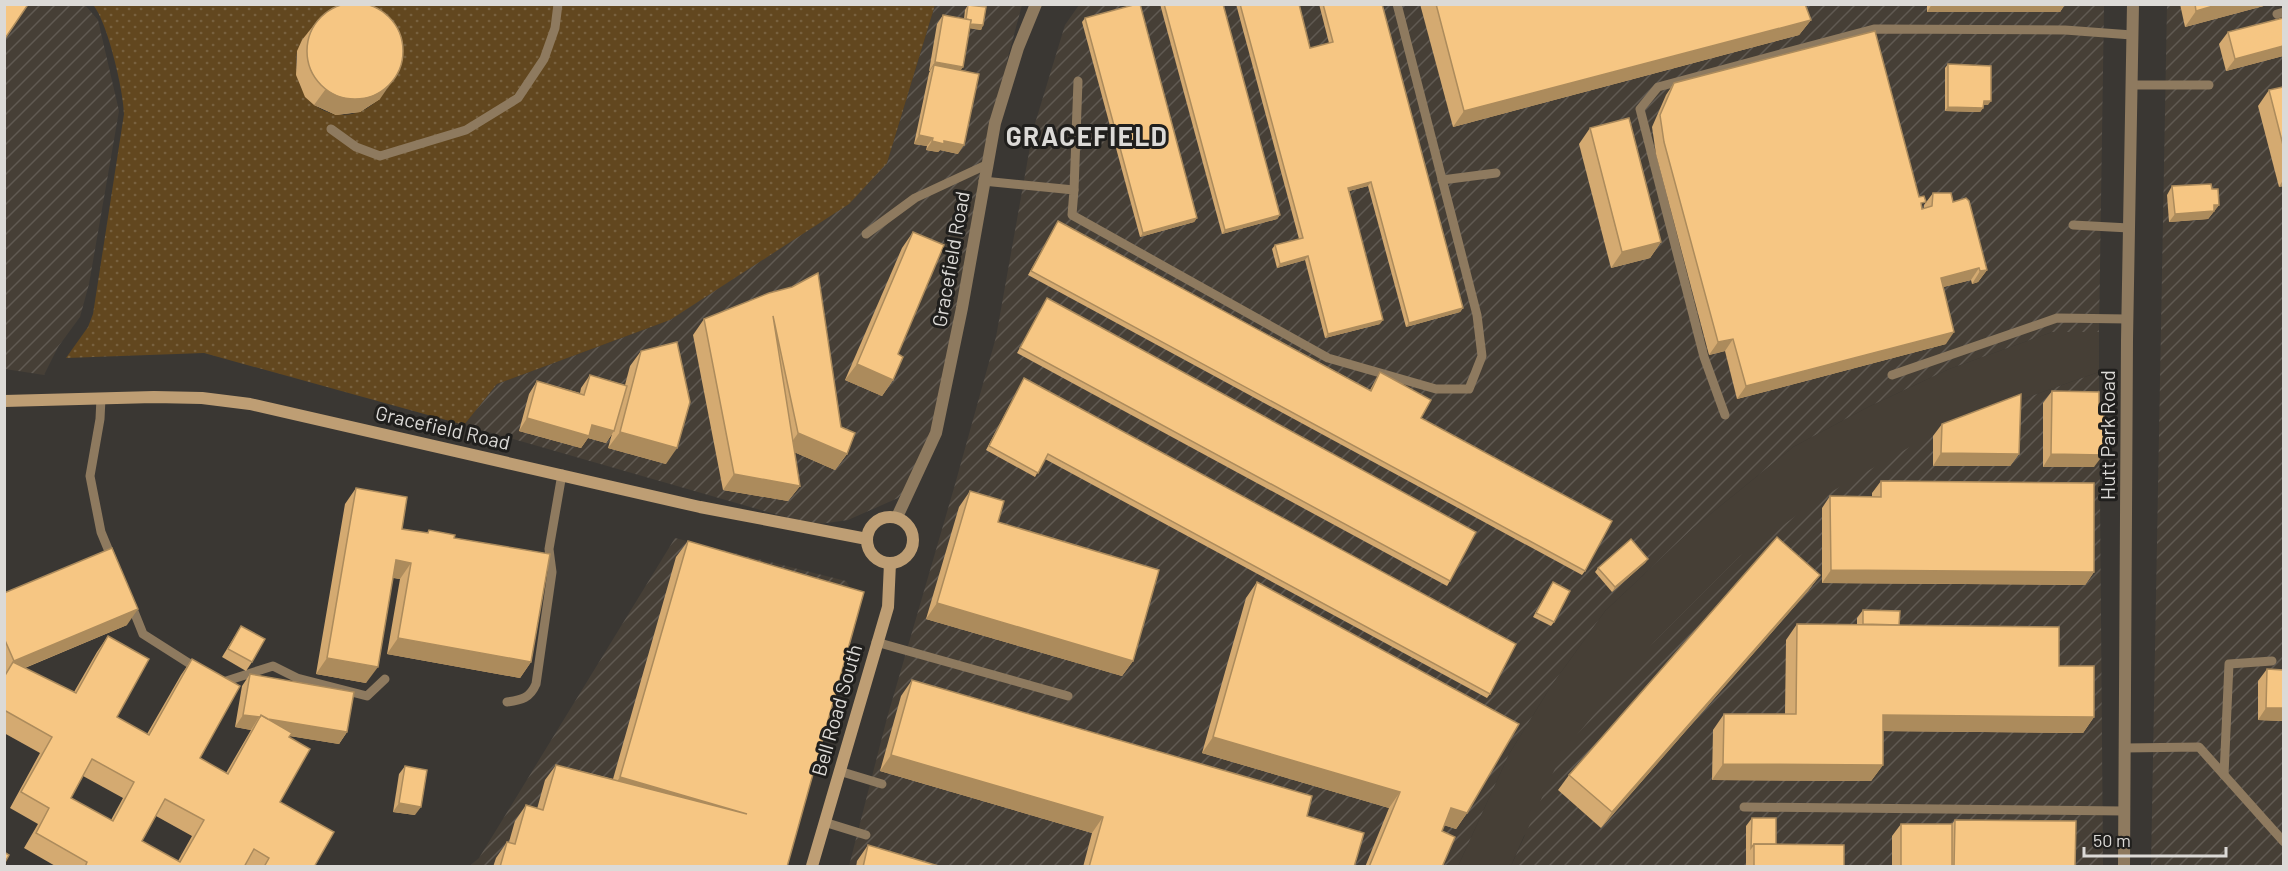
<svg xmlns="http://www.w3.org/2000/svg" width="2288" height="871" font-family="Barlow,sans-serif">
  <defs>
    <pattern id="industrial-furrows" width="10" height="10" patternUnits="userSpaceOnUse" patternTransform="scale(1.5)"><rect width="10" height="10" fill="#463f36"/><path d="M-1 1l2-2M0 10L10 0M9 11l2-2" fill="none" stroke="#605a52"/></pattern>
    <pattern id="grass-dots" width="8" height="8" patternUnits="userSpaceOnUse" patternTransform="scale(1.5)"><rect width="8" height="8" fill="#62471f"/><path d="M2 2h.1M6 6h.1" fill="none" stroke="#78613f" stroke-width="1.8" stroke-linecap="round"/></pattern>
  </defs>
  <rect width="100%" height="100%" fill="#3a3733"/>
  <polygon fill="#463f36" points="2052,332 2099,332 2099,372 2020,400 1524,836 1511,866 1458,866 1509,754 1551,686 1605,611 1693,528 1793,447 1868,407 1949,369"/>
  <g fill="url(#industrial-furrows)">
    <polygon points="4,5 85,5 98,20 119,111 89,284 80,317 58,347 44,375 5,369"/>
    <polygon points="935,5 1022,5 1008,57 935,417 917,476 898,498 848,520 813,525 464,425 497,384 670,320 887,163"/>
    <polygon points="1079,5 2104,5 2099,332 2052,332 1949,369 1868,407 1793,447 1693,528 1605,611 1551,686 1509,754 1458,866 849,866 887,718 954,488 996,337 1033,130 1065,25"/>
    <polygon points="2167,5 2283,5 2283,866 2151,866"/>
    <polygon points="2099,372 2103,866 1511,866 1562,753 1654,642 1740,556 1822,497 1929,436 2020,400"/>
    <polygon points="675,538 846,581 857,600 783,866 470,866 479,858"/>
  </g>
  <path fill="url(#grass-dots)" fill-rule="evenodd" d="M93,5H935L887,163L849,204L670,320L497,384L464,425L204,353L66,358L88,327L93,314L124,114C124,92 107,20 93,5ZM297,51L387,89C353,139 287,111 297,51Z"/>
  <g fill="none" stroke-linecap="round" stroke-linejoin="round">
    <g stroke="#8e7a5f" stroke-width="9">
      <polyline points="2277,14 2284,12"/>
      <polyline points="2131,85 2209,85"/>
      <polyline points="331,129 356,147 380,156 466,130 518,98 544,59 555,28 558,4"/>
      <polyline points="1442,180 1496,173"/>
      <polyline points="983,181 1074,190 1072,215 1328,358 1436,389 1469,389 1482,356 1477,315 1397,4"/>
      <polyline points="1074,190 1078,81"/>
      <polyline points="2073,225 2129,228"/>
      <polyline points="866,234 915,198 986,165"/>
      <polyline points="1892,375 2057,318 2128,319"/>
      <polyline points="101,398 100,419 90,476 101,532 113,561"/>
      <polyline points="1725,415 1704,357 1640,109 1658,87 1874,29 2065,30 2132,35"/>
      <polyline points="131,604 143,634 198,669"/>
      <polyline points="876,642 1068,696"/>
      <polyline points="220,683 273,666 297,678 367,696 385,679"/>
      <path d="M507,702C522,700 530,698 536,684L552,572L549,549L562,474"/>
      <polyline points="2125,748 2199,747 2284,842"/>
      <polyline points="839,771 882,784"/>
      <polyline points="2224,775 2229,664 2272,661"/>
      <polyline points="1744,807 2124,811"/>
      <polyline points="824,822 866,835"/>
    </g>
    <g stroke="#8e7a5f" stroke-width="12">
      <polyline points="897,517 936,433 962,308 995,123 1018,48 1036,4"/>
      <polyline points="2124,866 2127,340 2133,4"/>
    </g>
    <g stroke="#be9e74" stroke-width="12">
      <polyline points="4,401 154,397 202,398 250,404 700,507 867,539"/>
      <circle cx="890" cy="540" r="23"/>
      <polyline points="812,866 888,607 890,563"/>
    </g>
  </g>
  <g fill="#d4aa71" fill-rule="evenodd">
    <polygon points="1160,4 1223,4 1280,215 1277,219 1222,234"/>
    <polygon points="1236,4 1299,4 1310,48 1329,43 1319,4 1382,4 1463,308 1460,312 1406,327 1368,186 1349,191 1380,324 1325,338 1305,260 1277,268 1272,249 1275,245 1299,239"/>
    <polygon points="1420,4 1805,4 1811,20 1799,35 1453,127"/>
    <polygon points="1927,4 2065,4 2060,12 1927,12"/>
    <polygon points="2180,4 2271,4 2185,27"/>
    <polygon points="968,5 983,25 981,30 969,28 963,67 960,70 958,154 940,150 938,152 926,150 927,146 914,144 929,73 930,71 929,71 937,24 943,15 964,19 965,10"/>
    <polygon points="1085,18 1197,218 1194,222 1140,237 1082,22"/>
    <polygon points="2283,18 2283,56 2226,71 2219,44 2228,32"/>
    <polygon points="314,25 380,99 360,112 336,115 314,105 305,97 296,75 297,51 302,40"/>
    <polygon points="1948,64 1988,105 1983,105 1983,108 1980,112 1945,111 1945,68"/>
    <polygon points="1674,83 1922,207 1922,209 1924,209 1924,205 1933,193 1953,202 1987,270 1978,282 1972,284 1971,280 1943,287 1946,344 1737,399 1725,351 1709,355 1656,154 1652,127 1666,95"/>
    <polygon points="2283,87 2283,186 2279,187 2258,106 2269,90"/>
    <polygon points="1590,128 1661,242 1650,258 1611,268 1579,144"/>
    <polygon points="2172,186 2212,189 2219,205 2208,219 2169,222 2167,195"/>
    <polygon points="1058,221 1370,390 1380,372 1421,418 1585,571 1582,575 1028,275"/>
    <polygon points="913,232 893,380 882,396 845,380 902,248"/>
    <polygon points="792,287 841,427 847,454 835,470 794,452 800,486 788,501 723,490 693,335 704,319"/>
    <polygon points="1047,298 1450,581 1447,586 1017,353"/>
    <polygon points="641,351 666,464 608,448 612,434 606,443 588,438 581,448 519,431 529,394 537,381 580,393 581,388 590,375 625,385 630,366"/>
    <polygon points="1024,378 1490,694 1487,698 1045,459 1035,477 986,450"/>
    <polygon points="2052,391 2099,408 2094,467 2043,467 2043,403"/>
    <polygon points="1942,424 2019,454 2010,466 1933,466 1933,436"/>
    <polygon points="1881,481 2094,572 2085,585 1822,583 1822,508 1830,496 1872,497 1872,493"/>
    <polygon points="356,488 402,529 427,533 429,530 454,538 531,662 520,678 387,654 400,579 393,578 366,683 316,674 345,504"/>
    <polygon points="970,491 998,522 1133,661 1122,676 926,619 959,507"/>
    <polygon points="688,541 787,867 493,867 496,858 507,842 509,842 515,821 526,805 537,809 545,780 556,765 613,779 676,557"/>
    <polygon points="1648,559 1645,563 1612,592 1595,572 1598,568"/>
    <polygon points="1820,575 1808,591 1601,828 1558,790 1569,775"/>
    <polygon points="1257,582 1467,813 1456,829 1444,825 1442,831 1442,867 1365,867 1389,808 1202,753 1246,598"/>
    <polygon points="1553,582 1554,622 1551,626 1533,617"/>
    <path d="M4,593L127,625L25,668L74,692L97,652L108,636L117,717L147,734L181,675L192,659L200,758L226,773L251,730L235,727L242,686L250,674L347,732L339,744L290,736L280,802L314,867H57L24,848L38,824L10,808L40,753L4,733ZM83,776L123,798L111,820L71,798ZM156,816L192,836L178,861L142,841Z"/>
    <polygon points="1863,610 1899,625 2059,666 2094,717 2083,733 1883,731 1883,765 1871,781 1712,780 1713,730 1724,714 1785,714 1786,640 1797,624 1857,625 1857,618"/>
    <polygon points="241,626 252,662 246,671 222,657"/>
    <polygon points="2267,669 2283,670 2283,721 2258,720 2258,681"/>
    <polygon points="912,680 1307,816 1354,867 1083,867 1092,833 880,771 901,696"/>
    <polygon points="405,766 415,815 393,812 399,774"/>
    <polygon points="1752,818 1776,844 1844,867 1746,867 1746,826"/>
    <polygon points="1955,820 2075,867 1892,867 1892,836 1901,824 1952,824"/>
    <polygon points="868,845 942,867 856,867 857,861"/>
  </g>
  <g fill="#ac8b5c">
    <polygon points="1932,4 2065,4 2060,12 1927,12"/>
    <polygon points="2220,4 2271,4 2185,27 2196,11"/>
    <polygon points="1811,20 1799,35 1453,127 1464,111"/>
    <polygon points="966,23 983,25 981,30 963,27"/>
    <polygon points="2283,46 2283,56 2226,71 2235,59"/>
    <polygon points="935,62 963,67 957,75 934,65 930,71 929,71"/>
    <polygon points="391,83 380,99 360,112 336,115 314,105 325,90"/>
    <polygon points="1984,101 1991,101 1988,105 1981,105"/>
    <polygon points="1948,107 1983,108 1980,112 1945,111"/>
    <polygon points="919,135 933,138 927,146 914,144"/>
    <polygon points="932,141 944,141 964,145 958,154 940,150 938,152 926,150"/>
    <polygon points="2283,180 2283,186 2279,187"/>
    <polygon points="1371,182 1368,186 1345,192 1348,188"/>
    <polygon points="2214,205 2219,205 2208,219 2169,222 2175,214"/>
    <polygon points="1280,215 1277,219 1222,234 1225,230"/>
    <polygon points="1197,218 1194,222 1140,237 1143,233"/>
    <polygon points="1661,242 1650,258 1611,268 1622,252"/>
    <polygon points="1308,256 1305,260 1277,268 1280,264"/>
    <polygon points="1979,268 1971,280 1932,290 1941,278"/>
    <polygon points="1987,270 1978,282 1972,284 1980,271"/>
    <polygon points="1463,308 1460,312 1406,327 1409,323"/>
    <polygon points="1383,320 1380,324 1325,338 1328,334"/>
    <polygon points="1954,332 1946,344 1737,399 1746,386"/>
    <polygon points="1733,339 1725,351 1709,355 1718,342"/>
    <polygon points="857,364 893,380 882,396 845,380"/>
    <polygon points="527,418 592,425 614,431 606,443 588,438 581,448 519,431"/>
    <polygon points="620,432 677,448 666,464 608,448"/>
    <polygon points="798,433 847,454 835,470 787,449"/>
    <polygon points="1941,453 2019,454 2010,466 1933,466"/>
    <polygon points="2051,454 2103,455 2094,467 2043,467"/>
    <polygon points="734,474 800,486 788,501 723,490"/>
    <polygon points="1648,559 1645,563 1612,592 1615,587"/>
    <polygon points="396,560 411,563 400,579 385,576"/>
    <polygon points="1831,570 2094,572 2085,585 1822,583"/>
    <polygon points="1820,575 1808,591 1601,828 1612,812"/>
    <polygon points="937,603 1133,661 1122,676 926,619"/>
    <polygon points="138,609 127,625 5,676 14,661"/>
    <polygon points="398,638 531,662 520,678 387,654"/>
    <polygon points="327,658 378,667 366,683 316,674"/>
    <polygon points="2266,708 2283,708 2283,721 2258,720"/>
    <polygon points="243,715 259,717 251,730 235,727"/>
    <polygon points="1883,715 2094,717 2083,733 1872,731"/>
    <polygon points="260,717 347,732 339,744 253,730"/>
    <polygon points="1213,737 1400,792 1389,808 1202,753"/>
    <polygon points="891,755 1103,817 1092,833 880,771"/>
    <polygon points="1723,764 1883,765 1871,781 1712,780"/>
    <polygon points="620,777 747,814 609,793"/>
    <polygon points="399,803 421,807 415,815 393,812"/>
    <polygon points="1451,808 1467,813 1456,829 1440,824"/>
  </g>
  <g fill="#f6c683" stroke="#ac8b5c" stroke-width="1.5" fill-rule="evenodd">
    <circle cx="355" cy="51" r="48"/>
    <polygon points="4,4 24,4 27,6 4,40"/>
    <polygon points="1137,4 1140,4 1197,218 1143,233 1085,18"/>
    <polygon points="1164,4 1223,4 1280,215 1225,230"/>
    <polygon points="1240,4 1299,4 1310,48 1333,42 1323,4 1382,4 1463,308 1409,323 1371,182 1348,188 1383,320 1328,334 1308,256 1280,264 1275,245 1303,238"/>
    <polygon points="1436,4 1805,4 1811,20 1464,111"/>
    <polygon points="2195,4 2220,4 2196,11"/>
    <polygon points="968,5 986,7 983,25 970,24 971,20 966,19"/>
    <polygon points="943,15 971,20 963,67 935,62"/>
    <polygon points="2283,18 2283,46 2235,59 2228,32"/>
    <polygon points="1875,31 1919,197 1924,196 1926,202 1921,203 1922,209 1932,206 1933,193 1951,193 1953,202 1966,198 1969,201 1987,270 1980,271 1979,268 1941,278 1954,332 1746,386 1733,339 1718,342 1664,142 1660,115 1674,83"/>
    <polygon points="1948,64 1991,66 1991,101 1984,101 1983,108 1948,107"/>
    <polygon points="934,65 979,74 964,145 944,141 944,144 932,141 933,138 919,135"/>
    <polygon points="2283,87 2283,145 2269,90"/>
    <polygon points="1629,118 1661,242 1622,252 1590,128"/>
    <polygon points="2211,184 2212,189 2218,189 2219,205 2214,205 2214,211 2175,214 2172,186"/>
    <polygon points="1058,221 1371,391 1380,372 1431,400 1421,418 1612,521 1585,571 1031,271"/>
    <polygon points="913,232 944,245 898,354 903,357 893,380 857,364"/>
    <polygon points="818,273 841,427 855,433 847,454 798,433 773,316 800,486 734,474 704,319 769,293 792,287"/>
    <polygon points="1047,298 1476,532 1450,581 1020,348"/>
    <polygon points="677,342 690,402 677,448 620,432 641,351"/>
    <polygon points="590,375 627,386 614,431 592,425 589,436 527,418 537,381 584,395"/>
    <polygon points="1024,378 1516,644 1490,694 1048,454 1038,473 989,446"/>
    <polygon points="2052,391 2099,392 2099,408 2104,408 2103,455 2051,454"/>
    <polygon points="2021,394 2019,454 1941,453 1942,424"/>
    <polygon points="1881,481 2094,483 2094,572 1831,570 1830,496 1881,497"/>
    <polygon points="356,488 407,497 402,529 428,533 429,530 455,535 454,538 550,554 531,662 398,638 411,563 396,560 378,667 327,658"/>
    <polygon points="970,491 1004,501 998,522 1159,570 1133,661 937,603"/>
    <polygon points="1777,537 1820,575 1612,812 1569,775"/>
    <polygon points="1631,539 1648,559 1615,587 1598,568"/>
    <polygon points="688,541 864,592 787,867 500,867 507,842 515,844 526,805 543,810 556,765 747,814 620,777"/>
    <polygon points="112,548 138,609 14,661 4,638 4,593"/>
    <polygon points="1257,582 1519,724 1467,813 1451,808 1442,831 1455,837 1442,867 1369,867 1400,792 1213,737"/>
    <polygon points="1553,582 1570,591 1554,622 1536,613"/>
    <polygon points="1863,610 1900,611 1899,625 1863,624"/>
    <polygon points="1797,624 2059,627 2059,666 2094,666 2094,717 1883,715 1883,765 1723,764 1724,714 1796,714"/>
    <polygon points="241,626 265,639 252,662 228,649"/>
    <path d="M108,636L149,659L117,717L149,735L192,659L240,686L200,758L228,774L261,715L292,733L289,737L310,749L280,802L334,832L314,867H264L269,858L254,849L244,867H85L87,862L36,833L49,808L21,792L52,737L4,710V677L13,662L76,693ZM92,759L134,782L113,821L71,798ZM165,799L204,820L180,862L142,841Z"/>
    <polygon points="2267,669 2283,670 2283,708 2266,708"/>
    <polygon points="250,674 354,692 347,732 268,719 261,715 260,717 243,715"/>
    <polygon points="912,680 1312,796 1307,816 1364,833 1354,867 1089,867 1103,817 891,755"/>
    <polygon points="405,766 427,770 421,807 399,803"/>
    <polygon points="1752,818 1776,818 1776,844 1754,844 1751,848"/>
    <polygon points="1955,820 2076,821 2075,867 1954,867"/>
    <rect x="1901" y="824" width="51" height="43"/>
    <polygon points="1754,844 1844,845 1844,867 1754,867"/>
    <polygon points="868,845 942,867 863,867"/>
    <polygon points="4,852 9,855 4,864"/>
  </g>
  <g text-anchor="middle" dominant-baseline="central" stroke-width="6" stroke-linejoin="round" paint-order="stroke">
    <g font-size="20" fill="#dcdad7" stroke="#201f1d">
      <text transform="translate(950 259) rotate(-80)">Gracefield Road</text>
      <text transform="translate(443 427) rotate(13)">Gracefield Road</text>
      <text transform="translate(2107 435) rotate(-90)">Hutt Park Road</text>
      <text transform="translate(836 710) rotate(-74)">Bell Road South</text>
    </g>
    <g font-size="26" font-weight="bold" letter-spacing="1.5" fill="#dcdad7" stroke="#201f1d">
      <text x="1087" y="135">GRACEFIELD</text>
    </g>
  </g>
  <rect width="2288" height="871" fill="none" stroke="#dcdad7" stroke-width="12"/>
  <path d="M2084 847v9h142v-9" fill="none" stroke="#dcdad7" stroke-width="3"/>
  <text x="2093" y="847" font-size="18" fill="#dcdad7" stroke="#201f1d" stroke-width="4.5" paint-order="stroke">50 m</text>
</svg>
